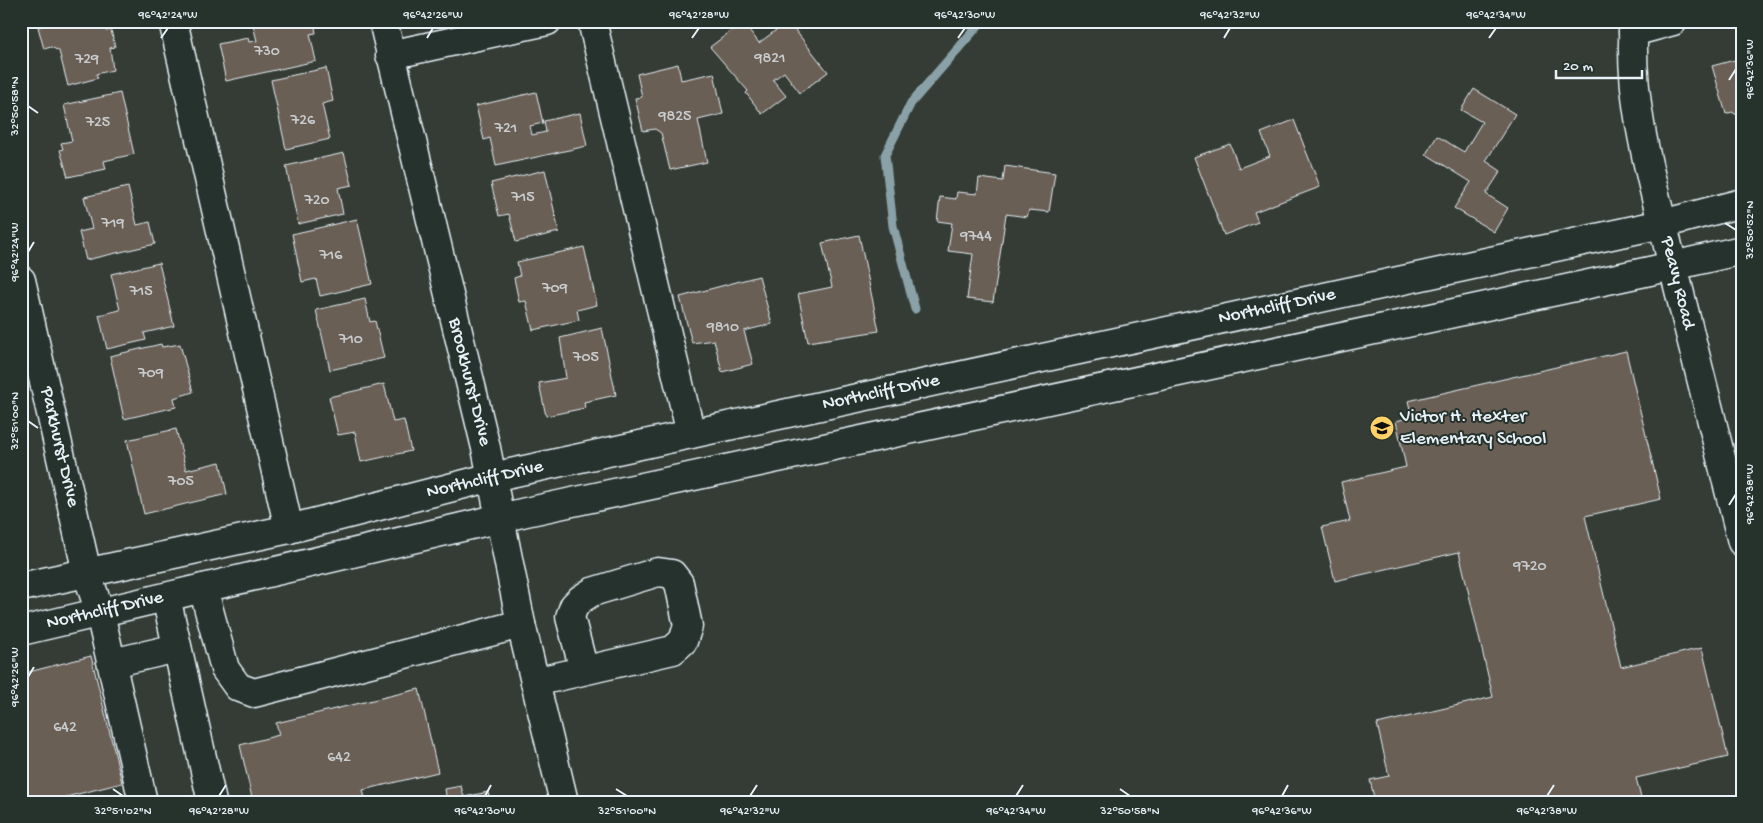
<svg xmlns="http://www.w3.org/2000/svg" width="1763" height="823" font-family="'Gochi Hand',sans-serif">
  <rect width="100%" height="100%" fill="#343c35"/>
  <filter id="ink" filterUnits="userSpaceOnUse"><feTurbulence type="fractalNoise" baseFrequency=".02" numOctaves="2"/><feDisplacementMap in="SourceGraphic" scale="10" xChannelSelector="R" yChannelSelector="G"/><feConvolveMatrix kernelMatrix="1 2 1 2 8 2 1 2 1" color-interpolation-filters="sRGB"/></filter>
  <g filter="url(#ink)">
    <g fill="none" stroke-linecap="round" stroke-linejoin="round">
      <polyline stroke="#8aa2a7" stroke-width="9" points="915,309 893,226 885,155 911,103 982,21"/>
    </g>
    <g fill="#6a5e55" stroke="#e8f1f8">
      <polygon points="61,21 103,21 106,31 111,30 115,47 110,48 113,70 96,74 98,78 68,86 59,51 51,47 44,49 38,27"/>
      <polygon points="252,21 314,21 316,33 310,34 316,61 226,81 218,44 248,38 249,42 257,41"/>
      <polygon points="788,21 828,72 800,93 784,72 773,80 786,96 762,114 746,93 748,91 710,47 743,22 759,43"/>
      <polygon points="1742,58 1742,113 1737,115 1732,112 1726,114 1712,66"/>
      <polygon points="678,64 681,80 714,73 723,114 698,120 707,162 670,170 661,133 655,129 643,131 635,98 642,97 637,74"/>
      <polygon points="326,68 333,101 322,104 330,139 286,149 271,80"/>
      <polygon points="1474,89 1515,114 1486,161 1501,171 1486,194 1508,208 1494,232 1454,208 1471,182 1426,154 1437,136 1464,152 1482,122 1461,110"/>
      <polygon points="536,92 543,123 530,126 532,135 546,132 544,121 580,113 587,146 496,166 490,138 484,140 476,106"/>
      <polygon points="120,93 134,154 104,161 106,169 68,177 60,150 63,149 61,143 72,141 64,105"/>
      <polygon points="1294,120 1320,187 1254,212 1258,222 1224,235 1194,157 1230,144 1239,168 1270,156 1261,133"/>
      <polygon points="344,153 352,185 338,188 343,214 298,224 286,166"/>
      <polygon points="1005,166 1055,173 1049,212 1029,210 1027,217 1006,214 993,302 967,299 973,254 948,251 952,223 937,221 940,197 956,199 957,192 977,194 979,178 1003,181"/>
      <polygon points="545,170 559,232 516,242 509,214 499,216 491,183"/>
      <polygon points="128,187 137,225 150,222 155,244 86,260 79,232 92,229 84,197"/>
      <polygon points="357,219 372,284 320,296 316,279 302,282 292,234"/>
      <polygon points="859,235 879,331 808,342 798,294 832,287 822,243"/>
      <polygon points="584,247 597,305 577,310 579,320 533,330 526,301 519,302 514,278 520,276 517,262"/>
      <polygon points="159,263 174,326 144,333 146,340 107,349 99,315 120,310 111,274"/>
      <polygon points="759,276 772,324 744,331 753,364 722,372 714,340 692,343 680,297"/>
      <polygon points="365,299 370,322 375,321 384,358 330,370 316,310"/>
      <polygon points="602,328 616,395 584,402 585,408 546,416 539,383 566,378 560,338"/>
      <polygon points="161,344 162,347 180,344 193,392 174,398 176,407 124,419 110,356"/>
      <polygon points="1626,351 1661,499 1585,516 1621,667 1702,648 1728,757 1636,778 1642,802 1375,802 1370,780 1389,776 1377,724 1493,697 1459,552 1335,581 1322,527 1350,521 1341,482 1406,467 1396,421 1412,417 1408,401"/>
      <polygon points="384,384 393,422 404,420 411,451 361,462 355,432 338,435 329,397"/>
      <polygon points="176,429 186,470 220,462 227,494 144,514 127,440"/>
      <polygon points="91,656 122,783 66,797 67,801 64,802 21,802 21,674"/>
      <polygon points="419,689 438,772 363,790 366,802 253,802 240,745 279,735 276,723"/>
      <polygon points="461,786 464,797 488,792 490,802 447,802 445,789"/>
    </g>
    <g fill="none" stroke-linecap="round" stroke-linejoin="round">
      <defs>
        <g id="minor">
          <polyline points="173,21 289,529"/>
          <polyline points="383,21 486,448 521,624 564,802"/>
          <polyline points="592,21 691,434"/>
          <path d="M1634,21C1627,103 1655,192 1674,270C1697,361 1719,451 1742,542"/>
          <polyline points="1633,32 1673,21"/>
          <polyline points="390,55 547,21"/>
          <polyline points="21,280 87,573 100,613 143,802"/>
          <polyline points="21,587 289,529 492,477 1662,224 1742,203"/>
          <polyline points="203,588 225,669 238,687 254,693 521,624"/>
          <polyline points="166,597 212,802"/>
          <polyline points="21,631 526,512 1673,266 1742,250"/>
          <polyline points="112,663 177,648"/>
          <polyline points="535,682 673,650 683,641 688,626 679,583 672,574 658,572 592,592 581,599 574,606 570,617 584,670"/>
        </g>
      </defs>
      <use href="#minor" stroke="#e8f1f8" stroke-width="31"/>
      <use href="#minor" stroke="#26332d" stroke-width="28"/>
    </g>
  </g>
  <path fill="none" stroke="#e8f1f8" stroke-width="2" d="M161,38L168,28M427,38L433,28M692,38L699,28M958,38L965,28M1224,38L1230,28M1489,38L1496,28M1729,80L1736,69M28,106L38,113M1725,223L1736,230M28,252L34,242M28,421L38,428M1729,505L1736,494M28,677L34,667M113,789L123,796M616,789L627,796M1120,789L1130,796M219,796L226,785M485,796L491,785M750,796L757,785M1016,796L1023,785M1282,796L1288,785M1547,796L1554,785"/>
  <defs>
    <symbol id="school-disc" viewBox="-11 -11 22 22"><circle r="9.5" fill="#ffd166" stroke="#26332d"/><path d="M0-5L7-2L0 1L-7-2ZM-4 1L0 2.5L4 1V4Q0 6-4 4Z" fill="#111"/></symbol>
  </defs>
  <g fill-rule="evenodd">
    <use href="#school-disc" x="1368" y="414" width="28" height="28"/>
  </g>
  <g text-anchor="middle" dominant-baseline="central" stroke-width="4" stroke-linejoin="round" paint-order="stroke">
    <g font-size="16" fill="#c8cccf">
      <text x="267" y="52">730</text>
      <text x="770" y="59">9821</text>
      <text x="87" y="60">729</text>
      <text x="675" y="117">9825</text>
      <text x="303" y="121">726</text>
      <text x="98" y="123">725</text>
      <text x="506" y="129">721</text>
      <text x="523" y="198">715</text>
      <text x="317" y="201">720</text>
      <text x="113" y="224">719</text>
      <text x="976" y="237">9744</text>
      <text x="331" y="256">716</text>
      <text x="555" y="289">709</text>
      <text x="141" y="292">715</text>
      <text x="723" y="328">9810</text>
      <text x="351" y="340">710</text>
      <text x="586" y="358">705</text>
      <text x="151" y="374">709</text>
      <text x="181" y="482">705</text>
      <text x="1530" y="567">9720</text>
      <text x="65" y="728">642</text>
      <text x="339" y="758">642</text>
    </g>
    <g font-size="19" fill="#e8f1f8" stroke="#26332d">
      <text transform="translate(1677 283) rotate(76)">Peavy Road</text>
      <text transform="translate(1277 307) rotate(-12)">Northcliff Drive</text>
      <text transform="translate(469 382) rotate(76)">Brookhurst Drive</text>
      <text transform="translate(881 393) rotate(-12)">Northcliff Drive</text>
      <text transform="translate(59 447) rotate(77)">Parkhurst Drive</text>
      <text transform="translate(485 480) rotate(-13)">Northcliff Drive</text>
      <text transform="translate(105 611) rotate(-13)">Northcliff Drive</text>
    </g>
    <g font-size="19" fill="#e8f1f8" stroke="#26332d" text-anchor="start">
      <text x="1400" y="417">Victor H. Hexter<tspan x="1400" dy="22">Elementary School</tspan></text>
    </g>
  </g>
  <rect width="1763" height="823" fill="none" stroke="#26332d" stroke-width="55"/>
  <path d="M1556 70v8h86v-8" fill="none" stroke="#e8f1f8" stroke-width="2.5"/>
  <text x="1563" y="70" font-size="15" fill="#e8f1f8" stroke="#26332d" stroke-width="4" paint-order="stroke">20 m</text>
  <rect x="28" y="28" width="1708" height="768" fill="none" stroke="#e8f1f8" stroke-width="2"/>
  <g font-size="12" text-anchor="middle" fill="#e8f1f8">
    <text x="168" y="18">96°42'24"W</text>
    <text x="433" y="18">96°42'26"W</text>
    <text x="699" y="18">96°42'28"W</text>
    <text x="965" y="18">96°42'30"W</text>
    <text x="1230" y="18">96°42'32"W</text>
    <text x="1496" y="18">96°42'34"W</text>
    <text transform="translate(1749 69) rotate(-90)" y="4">96°42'36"W</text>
    <text transform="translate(14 106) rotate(-90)" y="4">32°50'58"N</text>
    <text transform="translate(1749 230) rotate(-90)" y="4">32°50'52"N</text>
    <text transform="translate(14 252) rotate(-90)" y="4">96°42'24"W</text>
    <text transform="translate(14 421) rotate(-90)" y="4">32°51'00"N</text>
    <text transform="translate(1749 494) rotate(-90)" y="4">96°42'38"W</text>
    <text transform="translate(14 677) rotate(-90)" y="4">96°42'26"W</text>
    <text x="123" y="814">32°51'02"N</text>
    <text x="219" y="814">96°42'28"W</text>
    <text x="485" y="814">96°42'30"W</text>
    <text x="627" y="814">32°51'00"N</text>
    <text x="750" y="814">96°42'32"W</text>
    <text x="1016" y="814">96°42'34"W</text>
    <text x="1130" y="814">32°50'58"N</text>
    <text x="1282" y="814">96°42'36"W</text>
    <text x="1547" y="814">96°42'38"W</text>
  </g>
</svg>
